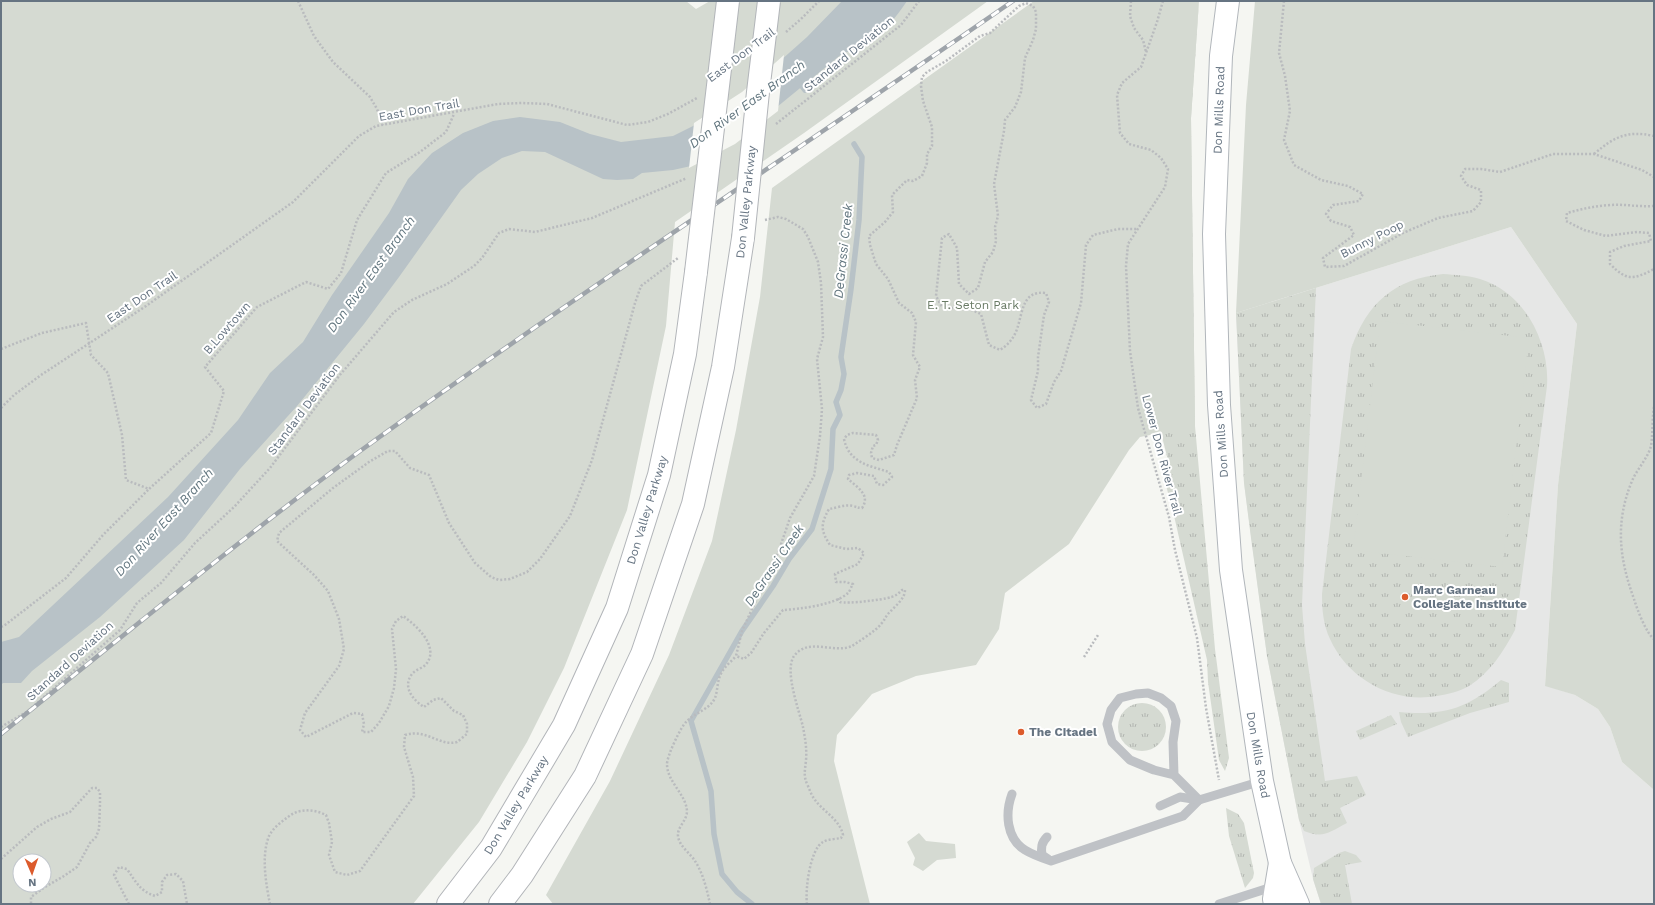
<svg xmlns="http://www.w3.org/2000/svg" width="1655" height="905" font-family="'Work Sans',sans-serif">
  <defs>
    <pattern id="grass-tufts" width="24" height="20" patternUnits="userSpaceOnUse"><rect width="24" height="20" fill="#d5dad2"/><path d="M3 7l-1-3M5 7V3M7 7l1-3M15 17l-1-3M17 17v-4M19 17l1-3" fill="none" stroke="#b1b5b0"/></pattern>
  </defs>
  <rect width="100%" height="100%" fill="#f5f6f2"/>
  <polygon fill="#e6e7e6" points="1511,227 1577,324 1558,485 1545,685 1575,695 1598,709 1610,727 1622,762 1654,790 1654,904 1321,904 1313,879 1299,820 1267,656 1244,483 1236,313"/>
  <g fill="url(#grass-tufts)">
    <polygon points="1199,1 1191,118 1195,426 1215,649 1229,758 1225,771 1219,760 1208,682 1207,660 1175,520 1160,462 1168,460 1161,433 1158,433"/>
    <path d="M1443,274C1455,275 1468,275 1480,279C1524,292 1550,342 1547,386L1515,630C1503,652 1490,673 1469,686C1459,692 1448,694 1437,696C1393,704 1348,679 1330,639C1323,624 1322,609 1322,594L1351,349C1367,303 1394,279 1443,274Z"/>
    <path d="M1316,288L1302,605L1305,644L1325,781L1357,776L1366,795L1340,808L1347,823C1329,832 1324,839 1304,831L1299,820L1267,656L1251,538L1244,483L1236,313Z"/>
    <path d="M1501,680L1509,683V702L1470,713L1408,737L1401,722L1399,712C1443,716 1467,709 1501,680Z"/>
    <circle cx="1142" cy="727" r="24"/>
    <polygon points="1391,715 1397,724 1360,740 1356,731"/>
    <polygon points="1226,808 1238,814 1244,823 1254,873 1253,878 1245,888 1229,836"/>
    <polygon points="1345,851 1356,855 1362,862 1345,865 1352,904 1321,904 1313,879 1314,868 1339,853"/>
  </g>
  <g fill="#d5dad2" fill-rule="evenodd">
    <path d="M1,1H686L696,9L710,1H988L804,133L675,222L666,326L627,510L564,668L527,742L479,822L413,904H1ZM20,861H44V885H20Z"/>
    <polygon points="1034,1 1199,1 1191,118 1195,426 1140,437 1129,450 1069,544 1005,593 999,629 976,665 916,676 872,694 837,735 834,761 870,904 553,904 546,895 610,781 669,655 712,541 736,430 760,297 772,188"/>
    <polygon points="1255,1 1654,1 1654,790 1622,762 1610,727 1598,709 1575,695 1545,686 1558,485 1577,324 1511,227 1236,313 1246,105"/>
    <polygon points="1380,321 1529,338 1502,567 1353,550"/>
    <polygon points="919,833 926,841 955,844 956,858 937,860 923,871 913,865 915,858 907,842"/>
  </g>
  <path fill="#b8c2c7" d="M842,1H907C892,24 871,47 843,53L734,142L691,166L673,170L642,173L633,179L617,180L603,179L545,152L522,151L502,158L478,174L461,190L399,277L364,324L297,406L240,469L184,540L100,617L32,671L21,683H3L1,685V642L19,637L168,497L238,420L270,373L303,342L332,295L389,213L408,179L432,153L463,133L493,121L520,117L560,122L590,134L621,142L673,136L693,126L743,94L807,37Z"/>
  <polygon fill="#f5f6f2" points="784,55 778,111 735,144 689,168 694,123 742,92"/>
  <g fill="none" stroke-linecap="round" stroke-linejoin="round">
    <g stroke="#b8c2c7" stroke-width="5.5">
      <polyline points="798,81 805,90"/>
      <polyline points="752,904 737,892 722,874 714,834 711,791 691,721 742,631 773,586 789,559 812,529 831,469 833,429 840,415 836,402 841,390 844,374 841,357 851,289 859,220 862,157 854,144"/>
    </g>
    <defs>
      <g id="secondary">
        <polyline points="1228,1 1221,56 1214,234 1219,405 1231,570 1262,781 1280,863 1298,904"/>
        <polyline points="1275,904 1274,899 1280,863"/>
      </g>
      <g id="highway">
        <polyline points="448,904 491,848 564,725 617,608 659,475 685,354 696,272"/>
        <polyline points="500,904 522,875 585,776 642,654 693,504 723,367 743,238"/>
      </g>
    </defs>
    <use href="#secondary" stroke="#b1b6bb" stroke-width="24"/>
    <use href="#highway" stroke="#b2b5b9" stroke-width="24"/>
    <g stroke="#b9bbbe" stroke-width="2.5" stroke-dasharray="2 2" stroke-linecap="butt">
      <polyline points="298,1 314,36 333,62 370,97 377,109 383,125"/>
      <polyline points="1131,1 1130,16 1134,28 1143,40 1146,52"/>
      <polyline points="1163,1 1157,22 1141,67 1122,83 1117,95 1120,133 1129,144 1151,150 1161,158 1168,169 1165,187 1128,244 1126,266 1130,351 1138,408 1169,517 1175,550 1197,638 1206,708 1219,780"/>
      <polyline points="1284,1 1279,53 1285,76 1290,111 1284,140 1294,165 1321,180 1348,186 1363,194 1359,201 1333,205 1326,214 1331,221 1350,227 1354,235 1323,258 1325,267 1344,266 1403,233 1438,218 1473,211 1481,202 1481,190 1467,185 1461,176 1465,169 1481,169 1500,172 1553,154 1594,154 1642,170 1654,177"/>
      <polyline points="786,32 801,19 819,1"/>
      <polyline points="776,124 901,25 919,1"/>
      <path d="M1594,154C1614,137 1627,130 1654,136"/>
      <path d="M1654,206C1639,207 1625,204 1610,205C1595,206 1581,209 1567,213L1566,221L1584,230L1606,236L1637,232L1649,233L1651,241L1624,246L1610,252V264C1627,281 1633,280 1654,269"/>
      <path d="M765,220L778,217L786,219L803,229L808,237L818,262L821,283L823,337L817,359L822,409L820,436L814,476L790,518L779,550L742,631L736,656L744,659L751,653L764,633L783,610C800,609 835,605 848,593C850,591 851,587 853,584L845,582H836L835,574L858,564L864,553L858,548L846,549L830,545C821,531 820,525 829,509C836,508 845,504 853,506C857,507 858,508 862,508C871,495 857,487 848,479L849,475L857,473L874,476L877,484L883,485L892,477L889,472C870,466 849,463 844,439L847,435L853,433L876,435L878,440L876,445L873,446L871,453L872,458L879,460L894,455L897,445L917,398L915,380L920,367L913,355L916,322L912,313L899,303L888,279L876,264L870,245L869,236L885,222L893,212L892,195L907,180L913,181L922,176L927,163V154L932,146V127L923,101L921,86L922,77L927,72L946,61L980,36L990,33L1019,6L1026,3L1033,6L1036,12V29L1033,40L1025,58L1021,92L1015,107L1005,120L1004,131L994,184L998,216L995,227L996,241L993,252L985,262L978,288L969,294L959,284L957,248L949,234L942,238L936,296L942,307L972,310L981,314L989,345L1000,350C1008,345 1014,338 1017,329C1023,312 1022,290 1046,293L1049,302L1044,315L1038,357V371L1031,400L1037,408L1046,404L1054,382L1061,371L1081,303L1086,245L1093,235L1118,229H1138"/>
      <polyline points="1,349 42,333 86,323 91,355 108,373 122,435 126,480 149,489 211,433 224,391 205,367 257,307 306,282 328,289 341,273 357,220 386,173 420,152 446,132 454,114"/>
      <path d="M1654,407C1652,419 1653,433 1651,446C1648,458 1637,469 1632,481C1615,522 1619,558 1634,599C1637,609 1646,633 1654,639"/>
      <polyline points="1,408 14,395 41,375 146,306 293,202 359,136 376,126 498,104 522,103 547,104 627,125 648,122 668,114 697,98"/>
      <polyline points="1,627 5,625 66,578 103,535 149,489"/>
      <polyline points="1084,657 1098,635"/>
      <polyline points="1,727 28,711 120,630 137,603 161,583 195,543 234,507 270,468 339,376 394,312 412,300 447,284 474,266 482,258 499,233 509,229 535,232 592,218 687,178"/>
      <polyline points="1,859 37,827 51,819 70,812 92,788 97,788 100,792 100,804 99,829 96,837 90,843 77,867 64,876 45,887 31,897 31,904"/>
      <path d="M129,904L114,875L119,867L127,869C136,882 140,891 155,896L162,892V882L167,875L176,874L183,881L187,904"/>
      <path d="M270,904C266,884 261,856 269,836C273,828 281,822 288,817C299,808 314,809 326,815L329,823L332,842L329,855L335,872L347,875L360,871L414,796L413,777L404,747L405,735C426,728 440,747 457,742C460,740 464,736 467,734V724L463,715L454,711L441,698L433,700L424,707C413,700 402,687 412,674C416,669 424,668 427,663C439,646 416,625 403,616L396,621L392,629L396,669L394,688L389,706L379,723L371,732H362L364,724L362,714L353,713L306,737L300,730L305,713L339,666L344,649L339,619L328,591L314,575L277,541L279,533L333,488L369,462L388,451H395L410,468L429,475L449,523L475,563L491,577L499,580L510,579L527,572L540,559L570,516L592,460L635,303L641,286L678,258"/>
      <path d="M710,904C707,890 703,873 695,861C690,853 679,846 678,836C677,827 687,821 687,811C686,794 667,782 667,764C667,756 681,726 687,721C696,712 709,710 715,698C718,690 717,679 722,672C725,666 732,661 736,656"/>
      <path d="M807,904C805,890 810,849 823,842C828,839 836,839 841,838L843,835C840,820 824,812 815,800C812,796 810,791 808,786C803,776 805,771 806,760C807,748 805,738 803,727C799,710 784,671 794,656C808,637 834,654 852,646C858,642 877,630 881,624C885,620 886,615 890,612C895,606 905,599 905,590H902C899,593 896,596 891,597C883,600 847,604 840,602L838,598"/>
    </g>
    <g stroke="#bfc2c6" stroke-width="9">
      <polyline points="1174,775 1154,770 1130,760 1112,742 1107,724 1111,710 1120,698 1136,694 1148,693 1161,698 1171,706 1176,721 1173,742 1174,775 1199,800 1262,781"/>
      <path d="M1012,794C1005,813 1006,838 1025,850C1033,855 1042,858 1051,861L1183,816L1199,800"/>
      <polyline points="1160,806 1180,797 1199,800"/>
      <path d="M1047,837C1041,843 1041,848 1042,855L1048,859"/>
      <polyline points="1219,904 1275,886"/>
    </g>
    <use href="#secondary" stroke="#fff" stroke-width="22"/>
    <use href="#highway" stroke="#fff" stroke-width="22"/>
    <defs>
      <path id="rail" d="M1,734C118,640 235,543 356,454C571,298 794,153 1013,1"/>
    </defs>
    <use href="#rail" stroke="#9ea4aa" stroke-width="4.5"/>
    <use href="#rail" stroke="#fff" stroke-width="3" stroke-dasharray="9" stroke-linecap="butt"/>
    <defs>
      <g id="highway-bridge">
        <polyline points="743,238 758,92 769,1"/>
        <polyline points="696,272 728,1"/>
      </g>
    </defs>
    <use href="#highway-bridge" stroke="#b2b5b9" stroke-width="24" stroke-linecap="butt"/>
    <use href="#highway-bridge" stroke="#fff" stroke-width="22"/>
  </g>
  <g fill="#dc5b2c" stroke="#fff" stroke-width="1.5">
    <circle cx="1405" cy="597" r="4"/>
    <circle cx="1021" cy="732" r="4"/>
  </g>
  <g text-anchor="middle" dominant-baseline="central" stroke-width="4" stroke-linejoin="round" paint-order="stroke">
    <g font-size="12" fill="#667482" stroke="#fff">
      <text transform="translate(849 54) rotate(-39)">Standard Deviation</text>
      <text transform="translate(741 55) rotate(-37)">East Don Trail</text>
      <text transform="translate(419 110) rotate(-10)">East Don Trail</text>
      <text transform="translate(1219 110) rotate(-88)">Don Mills Road</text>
      <text transform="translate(746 202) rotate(-84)">Don Valley Parkway</text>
      <text transform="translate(1372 239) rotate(-27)">Bunny Poop</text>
      <text transform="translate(142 297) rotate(-34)">East Don Trail</text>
      <text transform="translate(227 328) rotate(-49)">B.Lowtown</text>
      <text transform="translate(304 409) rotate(-53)">Standard Deviation</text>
      <text transform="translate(1221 434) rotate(-94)">Don Mills Road</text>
      <text transform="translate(1162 455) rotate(75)">Lower Don River Trail</text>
      <text transform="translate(647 510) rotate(-73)">Don Valley Parkway</text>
      <text transform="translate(70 661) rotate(-42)">Standard Deviation</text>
      <text transform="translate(1258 755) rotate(80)">Don Mills Road</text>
      <text transform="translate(516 805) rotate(-59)">Don Valley Parkway</text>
    </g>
    <g font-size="12" fill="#687a64" stroke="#fff">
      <text x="973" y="305">E. T. Seton Park</text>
    </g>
    <g font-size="12" font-weight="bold" fill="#667482" stroke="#fff" text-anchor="start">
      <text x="1413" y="590">Marc Garneau<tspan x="1413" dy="14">Collegiate Institute</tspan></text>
      <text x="1029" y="732">The Citadel</text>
    </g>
    <g font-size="13" font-style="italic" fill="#62767f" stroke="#fff">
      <text transform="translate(747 104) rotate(-36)">Don River East Branch</text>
      <text transform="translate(843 251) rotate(-84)">DeGrassi Creek</text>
      <text transform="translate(371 274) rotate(-54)">Don River East Branch</text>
      <text transform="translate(164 522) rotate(-48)">Don River East Branch</text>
      <text transform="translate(774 565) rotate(-56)">DeGrassi Creek</text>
    </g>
  </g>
  <rect width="1655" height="905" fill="none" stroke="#667482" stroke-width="4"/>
  <g transform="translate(32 873) rotate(178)"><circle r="19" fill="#ffffff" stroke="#c2c7cd"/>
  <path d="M0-3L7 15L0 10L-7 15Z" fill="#dc5b2c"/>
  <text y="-6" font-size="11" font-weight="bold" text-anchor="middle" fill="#667482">N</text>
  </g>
</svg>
